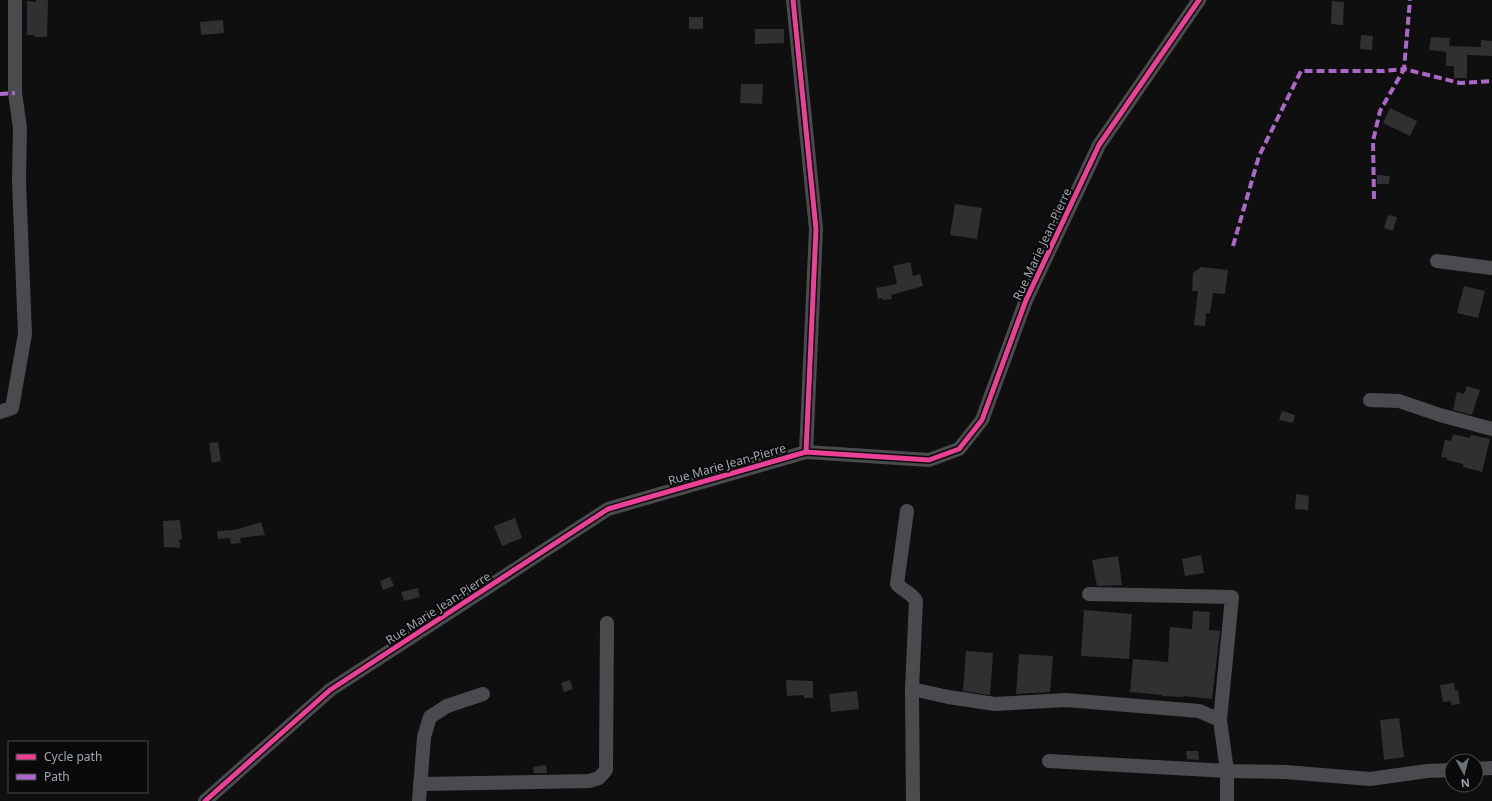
<svg xmlns="http://www.w3.org/2000/svg" width="1492" height="801" font-family="'Noto Sans',sans-serif">
  <rect width="100%" height="100%" fill="#0f0f10"/>
  <g fill="#303032">
    <polygon points="36,0 48,0 47,37 34,37 34,35 27,35 27,1 36,2"/>
    <polygon points="1332,1 1344,2 1343,25 1331,24"/>
    <rect x="689" y="17" width="14" height="12"/>
    <polygon points="223,20 224,33 201,35 200,22"/>
    <polygon points="755,29 784,29 784,43 755,44"/>
    <polygon points="1361,35 1373,36 1372,50 1360,49"/>
    <polygon points="1431,37 1450,38 1449,46 1481,47 1481,40 1492,41 1492,56 1467,55 1467,78 1454,78 1454,66 1446,66 1446,52 1429,50"/>
    <polygon points="741,84 763,84 762,104 740,103"/>
    <polygon points="1390,108 1417,121 1410,136 1383,123"/>
    <polygon points="1377,175 1390,176 1389,184 1377,184"/>
    <polygon points="955,204 982,208 977,239 950,235"/>
    <polygon points="1388,215 1397,217 1393,231 1384,228"/>
    <polygon points="910,262 913,276 920,274 923,286 891,295 892,299 882,300 882,298 878,299 876,288 897,284 893,266"/>
    <polygon points="1201,267 1228,270 1225,294 1213,293 1210,313 1206,313 1205,326 1194,325 1198,291 1192,291 1193,273"/>
    <polygon points="1464,286 1485,291 1478,318 1457,313"/>
    <polygon points="1467,386 1480,390 1472,415 1453,410 1457,392 1464,394"/>
    <polygon points="1282,411 1295,415 1293,423 1279,420"/>
    <polygon points="1453,434 1470,438 1471,435 1490,439 1482,472 1463,467 1463,464 1447,460 1447,458 1441,457 1445,440 1451,441"/>
    <polygon points="218,442 221,461 212,463 209,443"/>
    <polygon points="1296,494 1309,496 1308,510 1295,509"/>
    <polygon points="515,518 522,538 502,546 494,526"/>
    <polygon points="180,520 182,539 179,540 180,548 164,547 163,521"/>
    <polygon points="261,522 265,535 240,538 241,543 231,544 230,538 218,539 217,531 235,530"/>
    <polygon points="1201,555 1204,573 1185,576 1182,559"/>
    <polygon points="1118,556 1122,585 1097,586 1092,560"/>
    <polygon points="390,577 394,586 383,590 380,581"/>
    <polygon points="418,588 420,597 404,601 401,592"/>
    <polygon points="1084,610 1132,614 1129,659 1081,656"/>
    <polygon points="1193,611 1210,612 1209,630 1220,631 1212,699 1183,696 1183,697 1162,696 1162,695 1130,692 1133,659 1168,662 1170,627 1192,629"/>
    <polygon points="966,651 993,653 990,695 963,691"/>
    <polygon points="1019,654 1053,656 1050,692 1016,694"/>
    <polygon points="570,680 573,689 564,692 561,683"/>
    <polygon points="786,680 813,681 813,698 804,698 804,695 787,696"/>
    <polygon points="1454,683 1455,691 1458,690 1460,704 1451,705 1451,701 1443,702 1440,685"/>
    <polygon points="857,691 859,709 831,712 829,694"/>
    <polygon points="1399,718 1404,757 1384,760 1380,720"/>
    <polygon points="1186,751 1198,751 1199,760 1187,759"/>
    <polygon points="546,765 547,773 534,773 533,767"/>
  </g>
  <g fill="none" stroke-linecap="round" stroke-linejoin="round">
    <g stroke="#4a4b4f" stroke-width="14">
      <polyline points="793,0 816,229 806,452"/>
      <polyline points="1437,261 1492,268"/>
      <polyline points="1370,400 1399,401 1440,415 1492,429"/>
      <polyline points="0,412 12,408 25,334 19,181 20,128 15,93 15,0"/>
      <path d="M907,511L897,584C903,591 912,593 916,601L912,689L913,801"/>
      <polyline points="1089,594 1232,597 1220,720 1227,771 1227,801"/>
      <polyline points="912,689 948,697 995,704 1066,700 1199,711 1220,720"/>
      <polyline points="1049,761 1227,771 1286,772 1370,779 1427,771 1452,770"/>
      <polyline points="1476,769 1492,768"/>
      <polyline points="420,784 589,781 599,778 606,770 607,623"/>
      <polyline points="205,801 330,690 608,509 806,452 929,460 959,449 982,420 1026,300 1099,145 1199,0"/>
      <polyline points="419,801 424,737 430,717 447,706 483,694"/>
    </g>
    <g stroke="#ac68c9" stroke-width="4" stroke-dasharray="8 4" stroke-linecap="butt">
      <polyline points="0,94 15,93"/>
      <polyline points="1374,199 1373,141 1380,111 1404,69 1460,83 1492,81"/>
      <polyline points="1233,246 1259,156 1301,71 1384,71 1404,69 1410,0"/>
    </g>
    <defs>
      <g id="cycleway">
        <polyline points="793,0 816,229 806,452"/>
        <polyline points="205,801 330,690 608,509 806,452 929,460 959,449 982,420 1026,300 1099,145 1199,0"/>
      </g>
    </defs>
    <use href="#cycleway" stroke="#0a0a0b" stroke-width="8"/>
    <use href="#cycleway" stroke="#ea4096" stroke-width="5"/>
  </g>
  <g text-anchor="middle" dominant-baseline="central" stroke-width="4" stroke-linejoin="round" paint-order="stroke">
    <g font-size="12" fill="#9fa6b1" stroke="#0a0a0b">
      <text transform="translate(1042 244) rotate(-65)">Rue Marie Jean-Pierre</text>
      <text transform="translate(727 464) rotate(-16)">Rue Marie Jean-Pierre</text>
      <text transform="translate(438 608) rotate(-33)">Rue Marie Jean-Pierre</text>
    </g>
  </g>
  <rect x="8" y="741" width="140" height="52" fill="#0a0a0b" stroke="#46484d"/>
  <rect x="16" y="754" width="20" height="6" fill="#ea4096" stroke="#46484d"/>
  <text x="44" y="761" font-size="12" fill="#9fa6b1">Cycle path</text>
  <rect x="16" y="774" width="20" height="6" fill="#ac68c9" stroke="#46484d"/>
  <text x="44" y="781" font-size="12" fill="#9fa6b1">Path</text>
  <g transform="translate(1464 773) rotate(173)"><circle r="19" fill="#0a0a0b" stroke="#46484d"/>
  <path d="M0-3L7 15L0 10L-7 15Z" fill="#6d7179"/>
  <text y="-6" font-size="11" font-weight="bold" text-anchor="middle" fill="#9fa6b1">N</text>
  </g>
</svg>
